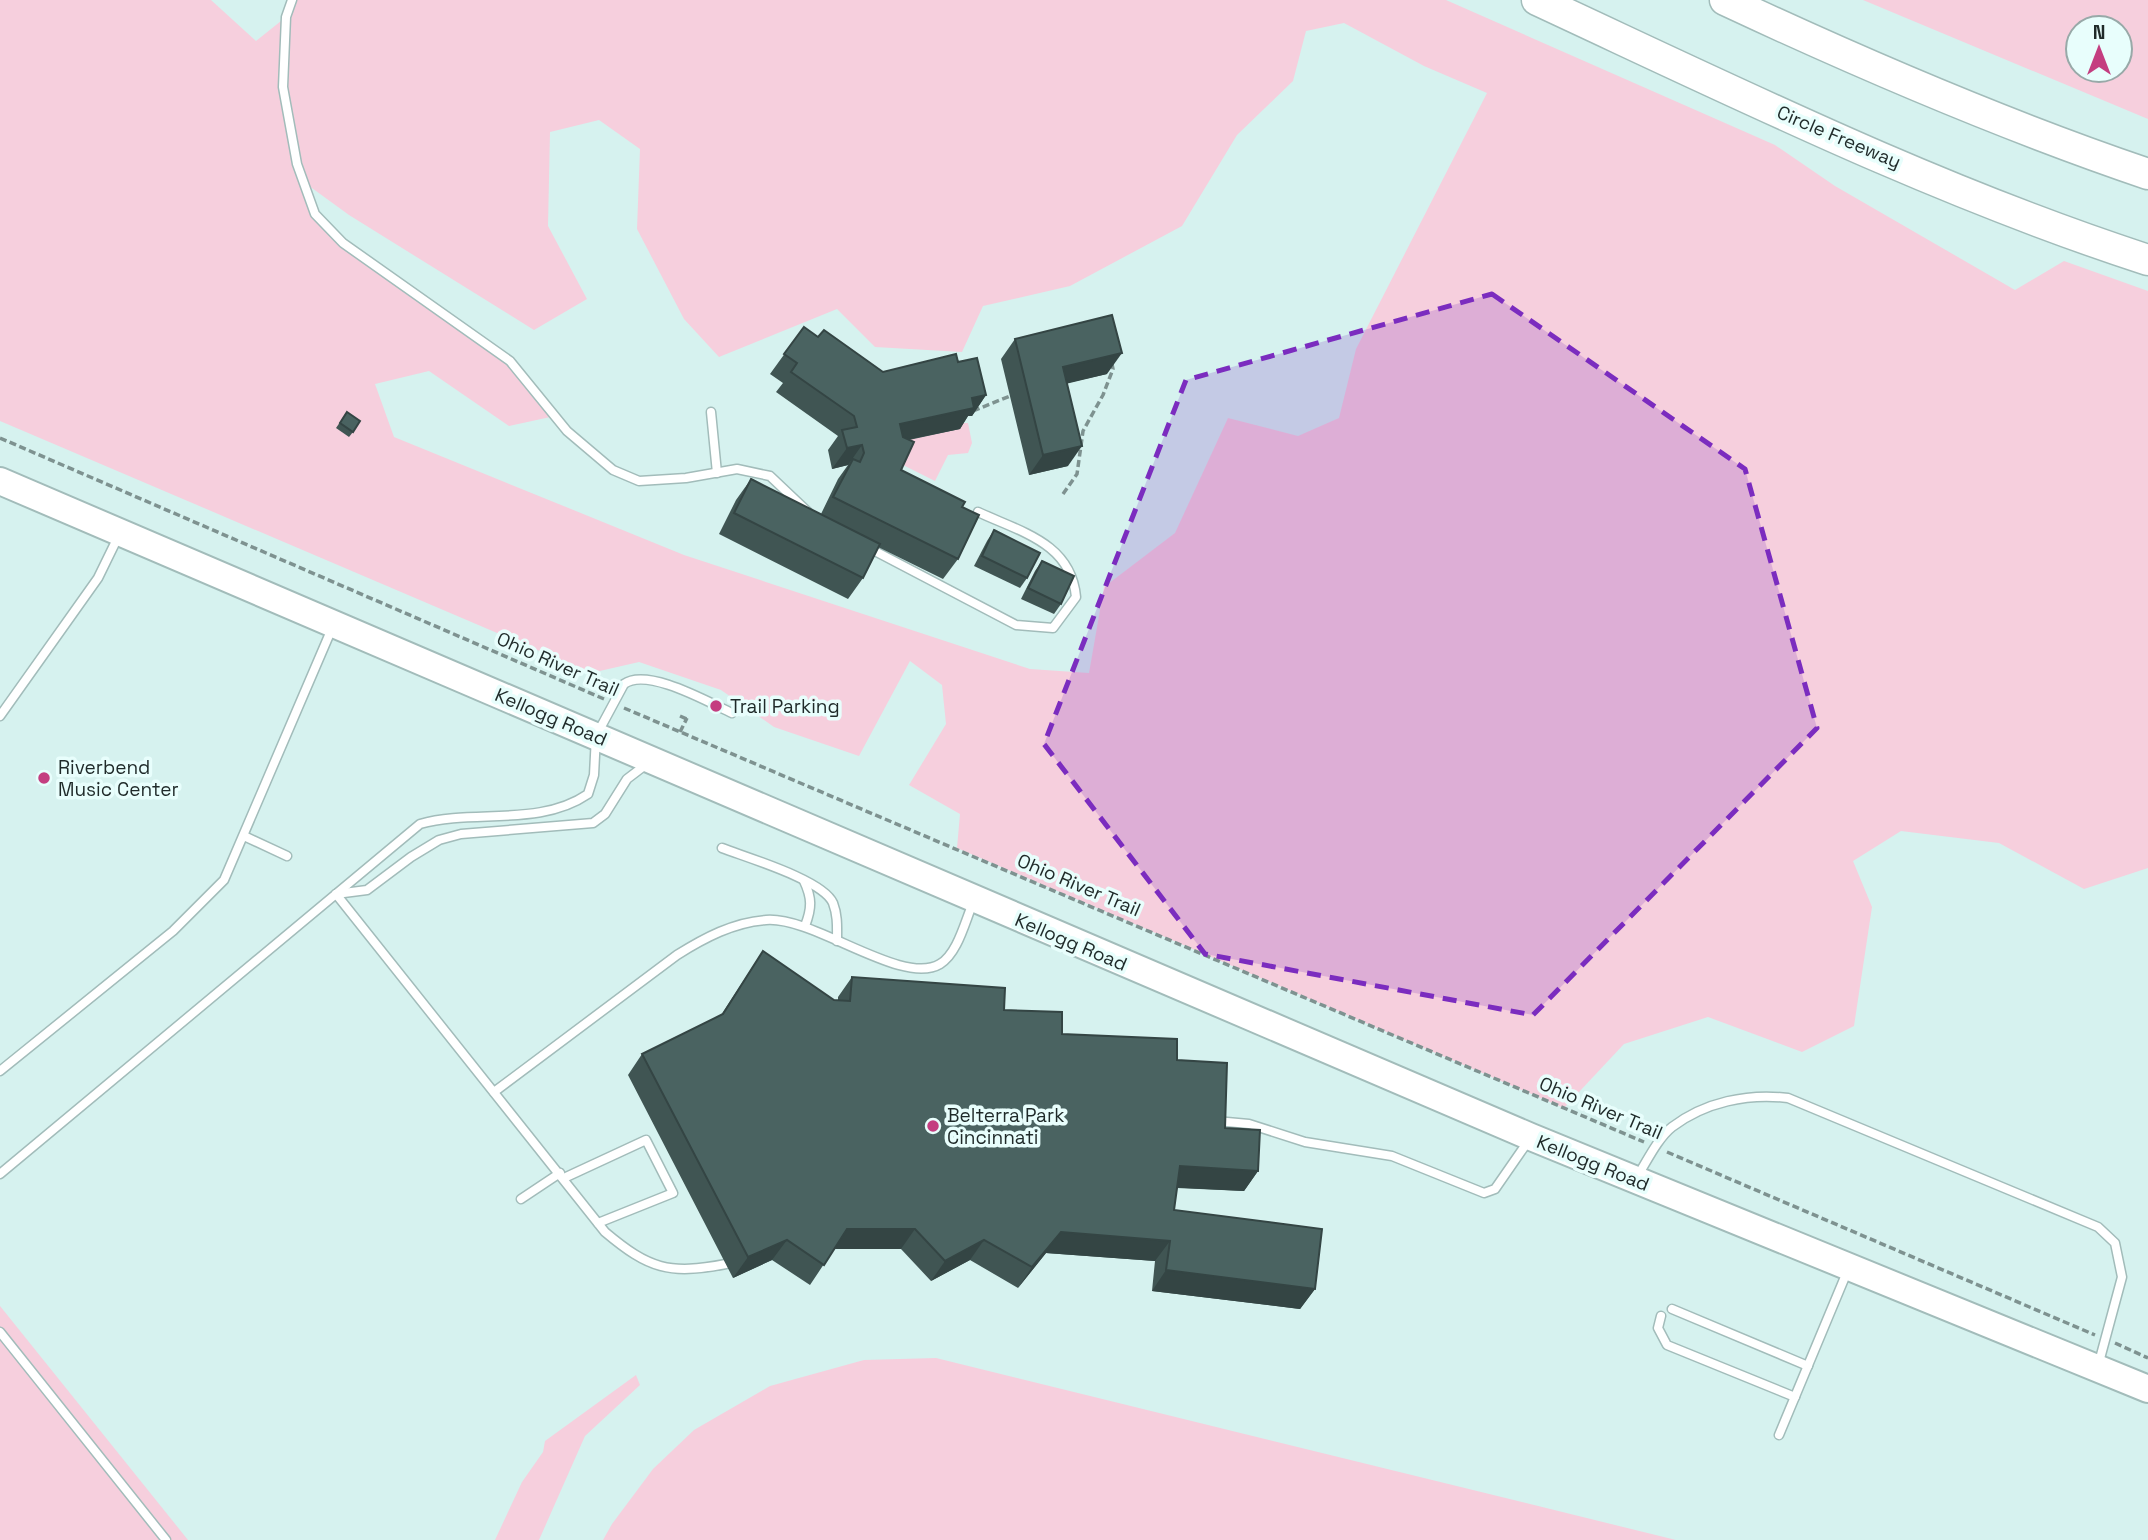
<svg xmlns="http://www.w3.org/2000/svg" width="2148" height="1540" font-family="'Space Grotesk',sans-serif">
  <rect width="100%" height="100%" fill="#d6f2ef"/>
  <g fill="#f6cfdd" fill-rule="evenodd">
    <path d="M0,0H211L256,41L286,17L292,0H1446L1775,145L1835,186L2015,290L2064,261L2148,291V868L2084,889L1999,843L1901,831L1853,861L1872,907L1854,1026L1802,1052L1708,1017L1624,1044L1564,1108L957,848L960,814L909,785L946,724L942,685L910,661L859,756L774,727L721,690L639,662L591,673L0,421ZM1344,23L1424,66L1487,93L1356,349L1339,418L1298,436L1228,418L1175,533L1104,587L1089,673L1030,669L684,555L394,437L375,384L429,371L509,426L555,416L510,361L343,243L315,214L305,183L349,215L534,330L587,299L548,226L550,132L599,120L640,149L637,229L684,319L719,357L837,309L875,347L962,352L983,306L1070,286L1182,226L1237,135L1293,81L1306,31Z"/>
    <path d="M1863,0H2148V119ZM2078,28H2120V70H2078Z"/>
    <polygon points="958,423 968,423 972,443 968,453 948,455 935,481 889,458 886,444 959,429"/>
    <polygon points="0,1306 188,1540 0,1540"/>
    <polygon points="936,1358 1676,1540 603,1540 612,1524 653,1469 694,1430 770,1386 864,1360"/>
    <polygon points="636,1375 640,1385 585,1436 539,1540 495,1540 522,1482 543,1452 545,1441"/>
  </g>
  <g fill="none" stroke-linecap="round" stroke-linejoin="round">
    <defs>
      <g id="service">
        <polyline points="292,0 286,17 283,87 297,164 315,214 343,243 510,361 567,431 613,470 639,481 686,478 737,469 770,476 808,512"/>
        <polyline points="711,412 717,473"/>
        <path d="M869,548L1016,625L1053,628L1076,597C1071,543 1021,532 978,512"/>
        <polyline points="0,716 98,578 119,535"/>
        <polyline points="244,836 287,856"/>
        <path d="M722,848C748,858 823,880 833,903C838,916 837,928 837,941"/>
        <path d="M804,881C812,898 812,908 805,926"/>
        <path d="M336,894L605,1232C649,1269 669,1275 726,1264"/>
        <polyline points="336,894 367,890 411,857 439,840 461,834 593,823 605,814 627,779 648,763"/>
        <polyline points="0,1071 173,931 224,880 333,626"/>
        <path d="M494,1092L677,955C704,938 734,922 766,920C814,916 902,987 940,964C958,953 965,921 973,903"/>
        <polyline points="1216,1121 1249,1124 1305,1142 1392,1156 1484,1193 1495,1189 1529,1140"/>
        <path d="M0,1174L420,824C474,809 540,827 588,794L594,775L596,736L624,684C647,667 708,702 732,713"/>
        <path d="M1637,1177C1647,1161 1658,1138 1672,1127C1705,1102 1748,1093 1788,1098L2098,1227L2115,1243L2122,1277L2098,1366"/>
        <polyline points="564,1178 646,1140 673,1193 598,1223"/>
        <polyline points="521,1199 560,1173"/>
        <polyline points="1672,1309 1808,1366"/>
        <polyline points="1661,1316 1658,1328 1667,1345 1795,1397"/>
        <polyline points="0,1332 166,1540"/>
        <polyline points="1779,1435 1847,1272"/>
      </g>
      <polyline id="primary" points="0,481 1531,1137 2148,1389"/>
      <g id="motorway">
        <path d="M1537,0C1737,93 1938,192 2148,260"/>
        <path d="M1725,0C1864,65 2003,125 2148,174"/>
      </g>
    </defs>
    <use href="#service" stroke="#a2bcba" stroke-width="11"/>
    <use href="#primary" stroke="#a2bcba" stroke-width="30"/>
    <use href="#motorway" stroke="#a2bcba" stroke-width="33"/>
    <g stroke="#7e9290" stroke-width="3.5" stroke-dasharray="7 3.5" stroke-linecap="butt">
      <polyline points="973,411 1010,396"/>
      <polyline points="0,438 604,699"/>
      <polyline points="1063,494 1077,474 1083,431 1103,395 1113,369 1112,364"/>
      <polyline points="624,708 1644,1142"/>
      <polyline points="680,716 689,720"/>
      <polyline points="680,732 687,718"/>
      <polyline points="1667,1152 2095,1335"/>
      <polyline points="2115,1343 2148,1358"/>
    </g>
    <use href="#service" stroke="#fff" stroke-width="8"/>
    <use href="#primary" stroke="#fff" stroke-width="26"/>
    <use href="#motorway" stroke="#fff" stroke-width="30"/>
  </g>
  <g fill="#405553">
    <polygon points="804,327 818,337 883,372 958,362 986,395 972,416 968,416 960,429 909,440 901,470 962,507 958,559 943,579 878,547 863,578 848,599 719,534 736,500 751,479 821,514 838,479 848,465 832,469 828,450 838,436 776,392 783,383 770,374"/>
    <polygon points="1015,339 1107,374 1067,383 1068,466 1029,475 1001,359"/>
    <polygon points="347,412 353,432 349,437 336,428"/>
    <polygon points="994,530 1027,578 1020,588 974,566 987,541"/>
    <polygon points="1042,561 1061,604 1054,614 1021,599 1035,571"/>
    <polygon points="763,951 834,1000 838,1000 838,997 852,977 1004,1010 1062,1034 1177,1060 1225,1128 1258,1171 1244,1191 1177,1188 1174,1210 1315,1289 1300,1309 1152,1291 1155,1261 1046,1253 1018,1288 970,1260 931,1281 901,1249 834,1249 810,1285 772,1260 733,1278 628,1075 642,1054 721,1015"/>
  </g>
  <g fill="#344544">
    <polygon points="1122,353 1107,374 1049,388 1063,367"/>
    <polygon points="986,395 972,416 968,416 960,429 886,444 900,424 972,398"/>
    <polygon points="862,445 848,465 832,469 847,448"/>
    <polygon points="1082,446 1068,466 1029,475 1043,455"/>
    <polygon points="1180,1166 1258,1171 1244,1191 1165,1187"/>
    <polygon points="847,1229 915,1229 901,1249 832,1249"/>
    <polygon points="1061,1232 1170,1241 1155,1261 1046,1253 1018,1288 1032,1267"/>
    <polygon points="787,1240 772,1260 733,1278 748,1257"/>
    <polygon points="984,1240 970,1260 931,1281 945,1261"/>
    <polygon points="1166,1270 1315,1289 1300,1309 1152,1291"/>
  </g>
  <g fill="#4a6361" stroke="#344544" stroke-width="2">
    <polygon points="1112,315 1122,353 1063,367 1082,446 1043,455 1015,339"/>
    <polygon points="804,327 818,337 824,330 883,372 956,354 958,362 977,358 986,395 972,398 974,408 900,424 903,437 914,442 901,470 965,502 962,507 979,515 958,559 833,497 853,459 860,462 864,453 862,445 847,448 842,430 857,427 854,416 791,372 797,363 784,354"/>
    <polygon points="347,412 360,421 353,432 340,423"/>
    <polygon points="751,479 880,544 863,578 734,513"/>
    <polygon points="994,530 1040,553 1027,578 982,556"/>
    <polygon points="1042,561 1074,576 1061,604 1028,588"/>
    <polygon points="763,951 834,1000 850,1001 852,977 1005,988 1004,1010 1062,1012 1062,1034 1177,1039 1177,1060 1227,1063 1225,1128 1260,1130 1258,1171 1180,1166 1174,1210 1322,1229 1315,1289 1166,1270 1170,1241 1061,1232 1032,1267 984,1240 945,1261 915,1229 847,1229 824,1265 787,1240 748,1257 642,1054 723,1014"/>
  </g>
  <path fill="#7b2cbf" fill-opacity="0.2" stroke="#7b2cbf" stroke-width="5" stroke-dasharray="14 9" stroke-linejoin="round" d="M1492,294L1745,469L1817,728L1533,1015L1205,954L1044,744L1186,380Z"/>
  <g fill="#c43e80" stroke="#e8fefc" stroke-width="2.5">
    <circle cx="716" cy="706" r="7"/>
    <circle cx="44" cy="778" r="7"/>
    <circle cx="933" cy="1126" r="7"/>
  </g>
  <g text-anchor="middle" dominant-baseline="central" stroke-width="7" stroke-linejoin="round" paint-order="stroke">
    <g font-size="19" fill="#1f2a29" stroke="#e8fefc">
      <text transform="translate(1839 137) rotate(23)">Circle Freeway</text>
      <text transform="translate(558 664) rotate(24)">Ohio River Trail</text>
      <text transform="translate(551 717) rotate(23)">Kellogg Road</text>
      <text transform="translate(1079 885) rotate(23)">Ohio River Trail</text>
      <text transform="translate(1071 942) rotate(23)">Kellogg Road</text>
      <text transform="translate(1601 1108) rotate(23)">Ohio River Trail</text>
      <text transform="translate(1593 1163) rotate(22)">Kellogg Road</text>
    </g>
    <g font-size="19" fill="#1f2a29" stroke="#e8fefc" text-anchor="start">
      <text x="730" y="706">Trail Parking</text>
      <text x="58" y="767">Riverbend<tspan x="58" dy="22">Music Center</tspan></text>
      <text x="947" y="1115">Belterra Park<tspan x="947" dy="22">Cincinnati</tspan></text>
    </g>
  </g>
  <g transform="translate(2099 49)"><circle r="33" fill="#e8fefc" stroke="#98a9a8" stroke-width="2"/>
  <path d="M0-5L12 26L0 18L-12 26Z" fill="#c43e80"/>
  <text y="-10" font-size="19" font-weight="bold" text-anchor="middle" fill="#1f2a29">N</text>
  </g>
</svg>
